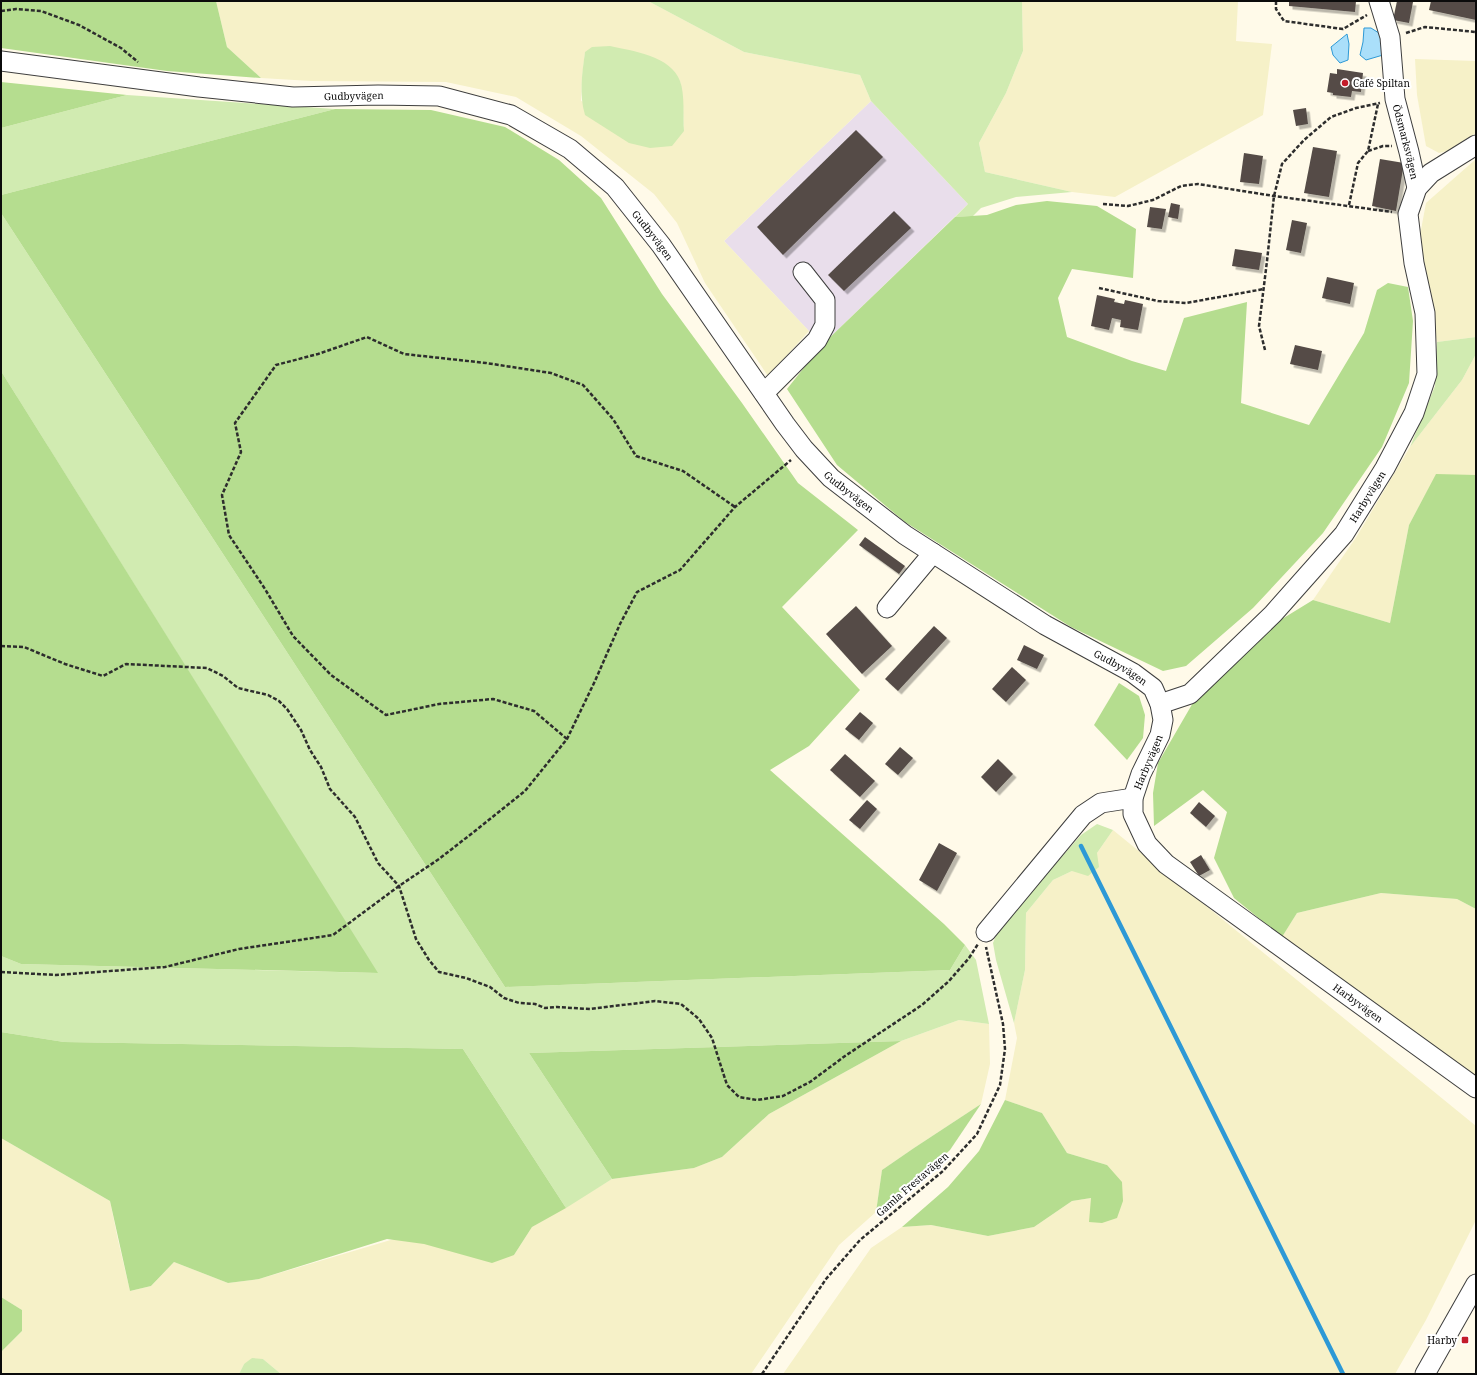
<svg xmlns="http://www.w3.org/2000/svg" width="1477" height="1375" font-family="'Noto Serif',serif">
  <defs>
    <filter id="shadow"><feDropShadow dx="3.5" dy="3.5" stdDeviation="0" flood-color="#0004"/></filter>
  </defs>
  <rect width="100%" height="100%" fill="#fffae9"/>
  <polygon fill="#e9deeb" points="871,101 968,204 822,345 724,241"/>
  <g fill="#f6f1c8" fill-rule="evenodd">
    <path d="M216,1H648L744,52L860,75L871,101L724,241L809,331L768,376L705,283L677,223L654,194L581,136L516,97L446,82L311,81L261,78L227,47ZM585,52L680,81L683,104L684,131L581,101L582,78Z"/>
    <polygon points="1022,1 1238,1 1236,41 1272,44 1263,115 1115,197 1072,192 985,172 979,143 1006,93 1023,51"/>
    <polygon points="1415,59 1476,61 1476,133 1447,151 1439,153 1426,146 1417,95"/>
    <polygon points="1476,159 1476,337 1437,342 1418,246 1426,203"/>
    <polygon points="1476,354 1476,475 1436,475 1409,525 1390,623 1313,600 1357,536 1410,447 1462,380"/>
    <polygon points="1113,830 1476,1126 1476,1220 1426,1320 1395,1374 783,1374 871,1248 902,1227 931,1225 988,1236 1034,1227 1072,1201 1091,1198 1107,1165 1067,1153 1042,1113 1005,1100 1017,1038 1014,1023 1025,970 1026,913 1053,880 1072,871 1097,853"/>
    <polygon points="1381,893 1457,899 1476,909 1476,1076 1282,937 1297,913"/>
    <polygon points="959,1020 989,1024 990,1064 981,1104 914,1148 882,1170 876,1212 839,1245 751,1374 281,1374 263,1359 244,1364 239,1374 1,1374 1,1352 22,1331 22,1310 1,1297 1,1138 110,1201 118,1240 130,1291 151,1286 174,1262 228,1283 259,1279 394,1239 514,1255 532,1227 612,1179 694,1168 722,1157 769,1114 901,1041"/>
  </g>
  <g fill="#d1ebb1">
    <polygon points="648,1 1022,1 1023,51 1006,93 979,143 985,172 1072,192 1016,197 981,208 973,216 955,217 968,204 871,101 860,75 744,52"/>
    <path d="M610,46C633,51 671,56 680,81C685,94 683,117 684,131L672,146L650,148L629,143L585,115C579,94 582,74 585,52L592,47Z"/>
    <polygon points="127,95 335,109 1,195 1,128"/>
    <polygon points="1,213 505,987 950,970 965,945 976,960 989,1024 959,1020 901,1041 529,1053 612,1179 566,1208 463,1049 64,1042 1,1032 1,956 21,964 377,973 1,371"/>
    <polygon points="1476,337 1476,354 1462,380 1410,447 1435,386 1437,342"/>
    <polygon points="1097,824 1113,830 1097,853 1099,867 1088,876 1072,871 1053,880 1026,913 1025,970 1014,1023 996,960 993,943 999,928 1081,835"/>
    <polygon points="252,1358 263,1359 281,1374 239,1374 244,1364"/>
  </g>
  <g fill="#b5dd8f">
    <polygon points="1,1 216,1 227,47 261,78 167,71 1,48"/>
    <polygon points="1,82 127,95 1,128"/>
    <polygon points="335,109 431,110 505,127 559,160 601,198 662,294 742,403 798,483 858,530 782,607 860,690 809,746 770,770 944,924 965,945 950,970 505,987 1,213 1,195"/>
    <polygon points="1047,201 1097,206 1136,229 1133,278 1072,269 1058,298 1067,337 1132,361 1166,371 1184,318 1247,302 1241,403 1309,425 1364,333 1377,290 1388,283 1408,287 1413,321 1409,383 1382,447 1323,533 1253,608 1186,666 1163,671 1071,627 905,522 837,465 787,389 822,345 955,217 987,215 1016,205"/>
    <polygon points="1,371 378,973 21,964 1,956"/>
    <polygon points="1436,474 1476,475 1476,909 1457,899 1381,893 1297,913 1282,937 1234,898 1214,858 1227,812 1203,790 1154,826 1153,793 1158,763 1194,701 1282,619 1313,600 1390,623 1409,525"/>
    <polygon points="1119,683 1139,696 1145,715 1143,738 1127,760 1094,725"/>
    <polygon points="1,1032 64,1042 463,1049 566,1208 532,1227 514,1255 492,1263 424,1244 387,1239 259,1279 228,1283 174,1262 151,1286 130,1291 110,1201 1,1138"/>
    <polygon points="901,1041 769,1114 722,1157 694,1168 612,1179 529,1053"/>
    <polygon points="1005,1100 1042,1113 1067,1153 1107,1165 1122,1182 1123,1201 1117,1218 1102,1223 1089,1222 1091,1198 1072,1201 1034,1227 988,1236 931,1225 902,1227 948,1187 979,1151"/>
    <polygon points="981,1104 950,1150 919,1179 876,1212 882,1170 914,1148"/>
    <polygon points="1,1297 22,1310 22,1331 1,1352"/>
  </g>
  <g fill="#aadffa" stroke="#2d99d6">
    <polygon points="1364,28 1371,28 1382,35 1383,55 1366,60 1360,55 1363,42"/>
    <polygon points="1347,34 1349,44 1348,60 1340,63 1333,55 1331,47"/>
  </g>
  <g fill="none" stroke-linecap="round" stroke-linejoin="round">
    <polyline stroke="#2d99d6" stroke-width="4.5" points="1081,846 1343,1374"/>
  </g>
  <g fill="#544c47" filter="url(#shadow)">
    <polygon points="1289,1 1356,1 1355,12 1289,6"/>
    <polygon points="1397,1 1413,2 1409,23 1393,20"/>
    <polygon points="1431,1 1476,1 1476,20 1429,10"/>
    <polygon points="1337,69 1363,73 1361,92 1352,91 1351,97 1333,95 1333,93 1327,92 1330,73 1337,74"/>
    <polygon points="1306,108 1308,124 1296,126 1293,110"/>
    <polygon points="856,130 883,157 783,255 757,227"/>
    <polygon points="1313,147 1337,151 1329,197 1304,193"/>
    <polygon points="1244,153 1263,156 1259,184 1240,182"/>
    <polygon points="1380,159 1404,163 1396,211 1372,206"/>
    <polygon points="1171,203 1180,205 1178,219 1168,217"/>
    <polygon points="1150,207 1166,209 1162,229 1147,227"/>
    <polygon points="894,211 911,228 844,291 828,275"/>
    <polygon points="1292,220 1307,223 1301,253 1286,250"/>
    <polygon points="1235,249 1262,253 1259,270 1232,266"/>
    <polygon points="1327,277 1354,283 1350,304 1322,298"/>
    <polygon points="1097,295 1115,299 1114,302 1124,304 1125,300 1143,304 1138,330 1120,327 1121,320 1112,318 1109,330 1091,326"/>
    <polygon points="1295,345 1322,351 1318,370 1290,364"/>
    <polygon points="865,537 905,566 899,574 859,545"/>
    <polygon points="856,606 892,646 862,674 826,634"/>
    <polygon points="934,626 947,638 898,691 885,679"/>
    <polygon points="1024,645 1044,655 1037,669 1017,660"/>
    <polygon points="1012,667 1026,680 1006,702 992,689"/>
    <polygon points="860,712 873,723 859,740 845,729"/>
    <polygon points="900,747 913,758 898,775 885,764"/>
    <polygon points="845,754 875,781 860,797 830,770"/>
    <polygon points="998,759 1013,774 996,792 981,777"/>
    <polygon points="867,800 877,809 860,829 849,820"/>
    <polygon points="1199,802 1215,816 1206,827 1190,813"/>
    <polygon points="939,843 957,853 937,891 919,880"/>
    <polygon points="1201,855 1210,870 1199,876 1190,862"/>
  </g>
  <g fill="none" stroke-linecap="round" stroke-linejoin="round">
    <defs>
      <g id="minor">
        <path id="s1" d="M1379,1L1390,37L1395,99L1409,152L1417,188"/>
        <path id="s2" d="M1,61L199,87L293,97L378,95L439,96L511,115L570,149L615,187L661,245L785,424L804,449L831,478L905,535L1045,625L1133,673L1153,688L1160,704L1163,720L1160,735L1141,774L1133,798V814L1147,844L1166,864L1476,1088"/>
        <polyline points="764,393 817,340 825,325 825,300 803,272"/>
        <polyline points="887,608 933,553"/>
        <path id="s3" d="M1160,704L1190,694L1273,614L1344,534L1385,468L1414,413L1427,374L1425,313L1414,263L1408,214L1417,188L1431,173L1476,145"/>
        <polyline points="986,932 1083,815 1101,803 1133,798"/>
        <polyline points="1425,1374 1476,1284"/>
      </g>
    </defs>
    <use href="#minor" stroke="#3e3e3e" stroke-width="21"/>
    <g stroke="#2d2d2d" stroke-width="2.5" stroke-dasharray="4 2" stroke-linecap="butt">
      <polyline points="1276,1 1276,9 1284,21 1343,29 1367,15"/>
      <polyline points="1,11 16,9 41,11 79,25 121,48 138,62"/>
      <polyline points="1406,33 1425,27 1476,32"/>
      <polyline points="1368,151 1383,146 1392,146"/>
      <polyline points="1103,204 1128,206 1153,200 1181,186 1198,184 1274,196 1392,212"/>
      <polyline points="1349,205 1358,163 1368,151 1378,104"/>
      <polyline points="1099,288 1158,301 1186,303 1264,289"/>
      <polyline points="1265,350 1259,326 1267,261 1274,196 1282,164 1304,140 1331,117 1356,108 1380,103"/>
      <polyline points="1,646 24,647 65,664 103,676 126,664 207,668 223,676 238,688 268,695 279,701 287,709 301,730 310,750 321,767 330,789 355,817 378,863 399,886 416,939 429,960 439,972 466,978 490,987 504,998 519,1003 535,1004 545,1008 557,1007 590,1009 655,1001 681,1004 699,1019 712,1038 727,1085 739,1097 757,1100 783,1096 810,1082 845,1056 922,1005 949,981 969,958 978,944"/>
      <polyline points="567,739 534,711 493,699 439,704 386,715 331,675 293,636 265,589 229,535 222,495 241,452 235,423 276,365 318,354 367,337 404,354 486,363 551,373 583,385 613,419 636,456 683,471 735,507"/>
      <polyline points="1,972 56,975 165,967 239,949 333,935 399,886 439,859 475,831 525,791 567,739 595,681 620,624 637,592 680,570 735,507 791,460"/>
      <polyline points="762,1374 826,1279 860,1240 943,1171 977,1134 1000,1085 1005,1049 1003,1024 986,947"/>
    </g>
    <use href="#minor" stroke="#fff" stroke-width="19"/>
  </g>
  <g fill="#c31b2a" stroke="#fff" stroke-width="1.5">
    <circle cx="1345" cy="83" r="4"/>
    <rect x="1461" y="1336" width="8" height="8" rx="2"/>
  </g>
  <g text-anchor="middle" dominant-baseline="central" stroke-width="4" stroke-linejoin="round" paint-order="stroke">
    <g font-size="10" fill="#0b0b0b" stroke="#fff" text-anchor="start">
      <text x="1353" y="83">Café Spiltan</text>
      <text x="1457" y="1340" text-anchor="end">Harby</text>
    </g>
    <g font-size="10" fill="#0b0b0b" stroke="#fff">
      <text stroke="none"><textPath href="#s2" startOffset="355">Gudbyvägen</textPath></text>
      <text stroke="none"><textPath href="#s1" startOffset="144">Ödsmarksvägen</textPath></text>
      <text stroke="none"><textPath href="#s2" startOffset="703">Gudbyvägen</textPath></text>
      <text stroke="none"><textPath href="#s2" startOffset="1027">Gudbyvägen</textPath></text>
      <text stroke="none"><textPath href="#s3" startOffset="298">Harbyvägen</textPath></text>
      <text stroke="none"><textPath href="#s2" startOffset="1351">Gudbyvägen</textPath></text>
      <text transform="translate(1148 762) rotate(-67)">Harbyvägen</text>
      <text stroke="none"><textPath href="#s2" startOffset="1821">Harbyvägen</textPath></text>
      <text transform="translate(912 1184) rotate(-41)">Gamla Frestavägen</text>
    </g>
  </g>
  <rect width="1477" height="1375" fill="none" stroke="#0b0b0b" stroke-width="4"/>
</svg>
